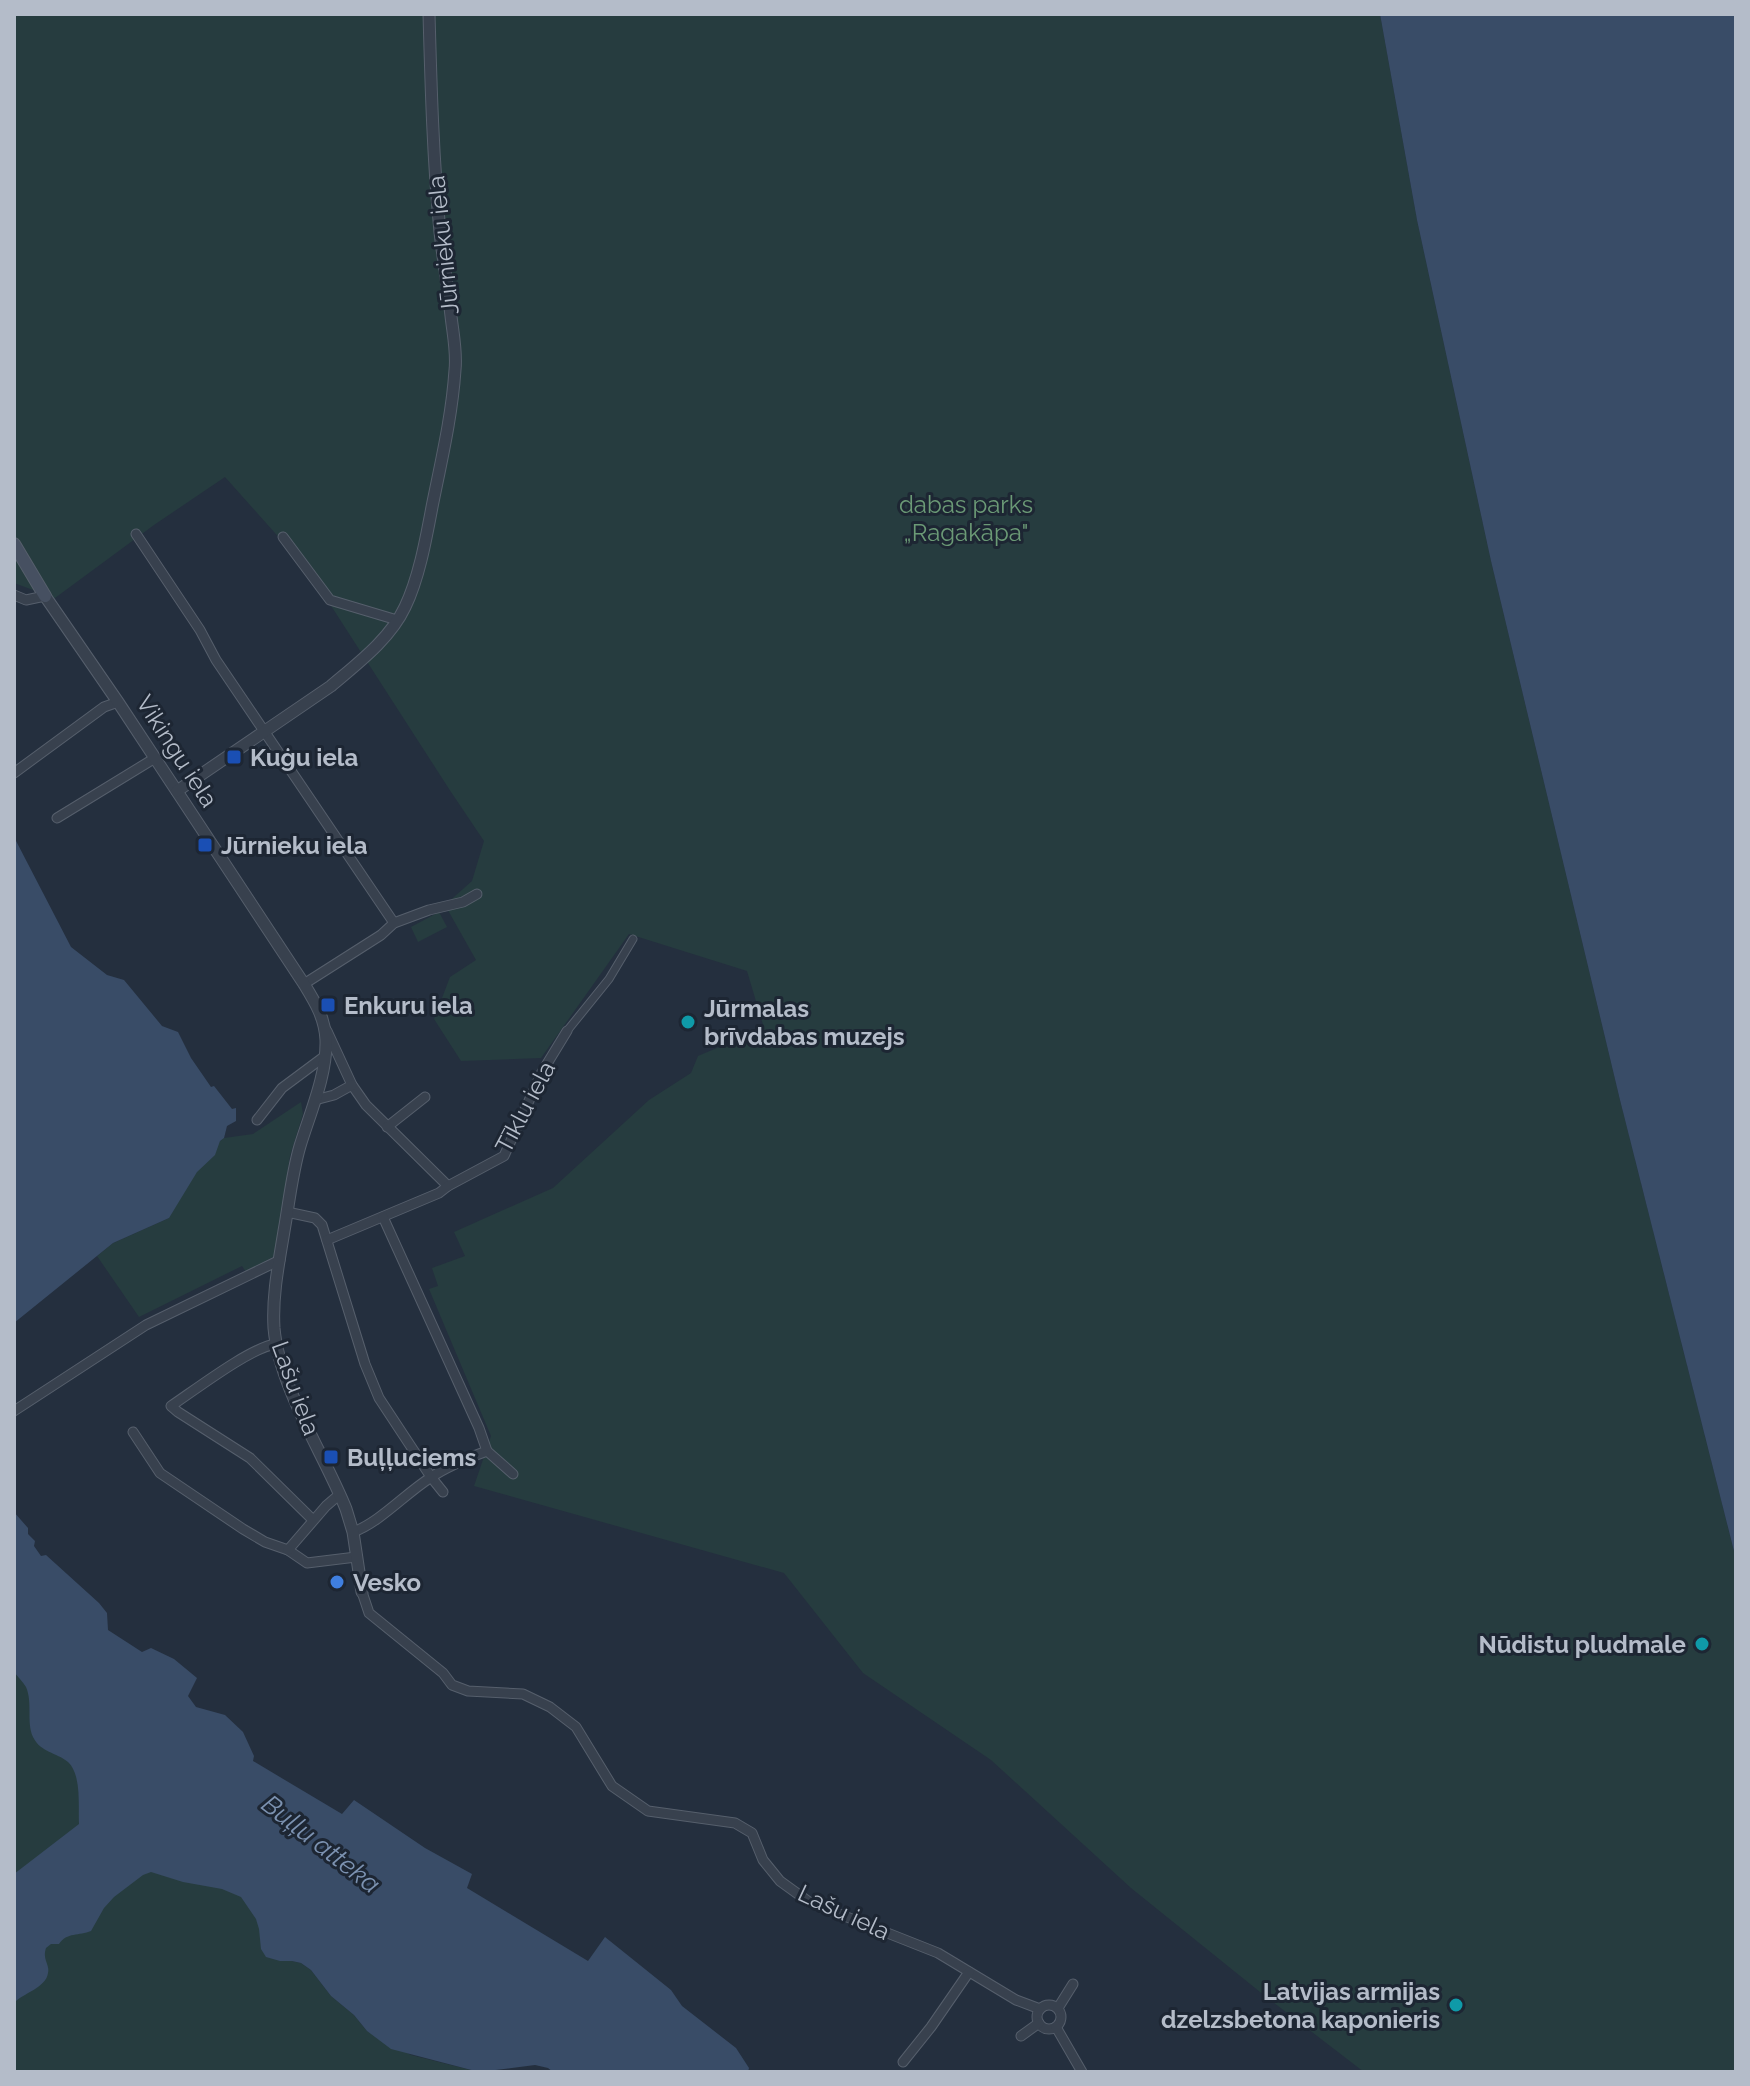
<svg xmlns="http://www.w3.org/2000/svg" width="1750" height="2086" font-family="Raleway,sans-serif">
  <rect width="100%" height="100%" fill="#242f3e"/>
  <g fill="#263c3f">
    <polygon points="14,14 1380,14 1417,220 1491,561 1620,1100 1736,1559 1736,2072 1364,2072 1265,1996 1131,1888 991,1760 863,1673 784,1573 474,1486 491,1436 429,1289 438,1286 432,1268 465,1256 454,1232 553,1188 649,1100 691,1073 698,1056 764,1028 747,971 629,934 541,1058 461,1061 434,1019 450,977 476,960 445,905 472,881 484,841 451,792 308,570 225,477 154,525 55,598 14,583"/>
    <polygon points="439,912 447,927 418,942 411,927"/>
    <polygon points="301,1102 303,1114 290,1156 275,1256 246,1272 242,1266 139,1317 97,1256 113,1243 169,1218 166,1212 220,1141 224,1138 253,1134"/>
    <polygon points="14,1653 321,1910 280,1961 292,1961 301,1963 311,1970 331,1996 354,2015 367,2031 411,2055 479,2072 14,2072"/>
  </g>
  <g fill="#394c67">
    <polygon points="1380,14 1736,14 1736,1559 1620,1100 1491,561 1417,220"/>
    <polygon points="14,837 71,947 107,975 124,980 162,1026 178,1032 191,1058 211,1087 214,1086 232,1109 236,1108 236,1121 227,1126 224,1138 220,1141 215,1155 197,1172 169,1218 113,1243 14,1323"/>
    <path d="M14,1512L28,1528V1534L35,1541L34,1546L41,1556L46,1555L99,1603L107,1613L108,1630L142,1652L151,1648L174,1659L197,1678L188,1696L196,1707L225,1715L243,1732L254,1756L253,1761L342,1814L354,1800L425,1848L472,1874L467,1888L588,1961L605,1937L671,1990L682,2006L736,2048L749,2068L748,2072H553L548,2068L535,2065L479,2072L391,2049L367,2031L354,2015L331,1996L311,1970L301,1963L292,1961H280L266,1957L261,1949L259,1929L256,1919L241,1897L222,1889L183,1882L151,1872L143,1875L114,1897L104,1908L91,1931C79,1936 67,1932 59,1944H51L46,1948C42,1960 50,1964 48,1973C46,1988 23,1993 14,2003V1874L79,1824C78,1807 82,1775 68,1762C56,1752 41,1753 33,1737C26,1722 33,1703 26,1687C23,1682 18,1677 14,1672Z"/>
  </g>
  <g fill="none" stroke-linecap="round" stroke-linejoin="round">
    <defs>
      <polyline id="pedestrian" points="567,1031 609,979 633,939"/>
      <g id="minor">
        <polyline points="136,534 200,630 216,660 394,923"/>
        <polyline points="283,537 330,600 397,620"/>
        <polyline points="14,595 26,600 45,596"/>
        <polyline points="14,773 104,707 118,702"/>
        <polyline points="57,818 155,758"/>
        <polyline points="304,984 381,935 394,923 429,910 463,902 477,894"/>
        <polyline points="327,1031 352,1085 366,1105 448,1186"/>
        <polyline points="315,1100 334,1095 352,1085"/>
        <polyline points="257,1120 282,1088 325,1056"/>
        <polyline points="387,1127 425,1097"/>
        <polyline points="287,1212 315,1218 322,1225 365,1364 379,1398 431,1477 443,1492"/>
        <polyline points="327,1240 439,1193 448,1186 504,1156 542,1072 567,1031"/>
        <path d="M276,1344C251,1347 195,1390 171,1406L178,1412L250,1458L313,1520"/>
        <polyline points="14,1411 146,1325 280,1260"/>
        <polyline points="133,1432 160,1473 243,1529 265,1542 288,1550 307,1563 356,1557"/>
        <polyline points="487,1451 513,1474"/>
        <path d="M353,1532C379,1523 406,1493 430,1478C447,1466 468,1458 487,1451L479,1428L383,1217"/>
        <polyline points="288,1550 326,1506 340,1494"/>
        <polyline points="362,1592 369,1613 443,1673 452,1685 468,1691 523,1694 550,1707 576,1727 612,1786 648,1811 735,1823 752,1833 763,1860 780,1881 809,1902 938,1953 1016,2000 1040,2009"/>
        <circle cx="1049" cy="2017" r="12"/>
        <polyline points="1058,2008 1073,1984"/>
        <polyline points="1056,2027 1082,2072"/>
        <polyline points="1021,2036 1039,2023"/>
        <polyline points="903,2062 931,2027 969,1972"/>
      </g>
      <g id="tertiary">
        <path d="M45,596L118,702L304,984C315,1002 325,1018 326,1040C327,1075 310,1113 300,1146C292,1173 289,1203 284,1231C279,1262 272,1295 274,1328C279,1387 324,1454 346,1509L353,1532L362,1592"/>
        <path d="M177,791L331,686C358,663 390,639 405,607C419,578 426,539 432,507C441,462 452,416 455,370C457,352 453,334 451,316C448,288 443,260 440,232C433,159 431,87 429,14"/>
      </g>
      <polyline id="secondary" points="14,544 45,596"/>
    </defs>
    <use href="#pedestrian" stroke="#565f6c" stroke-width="9"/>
    <use href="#minor" stroke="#565f6c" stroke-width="11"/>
    <use href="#tertiary" stroke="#565f6c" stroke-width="13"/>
    <use href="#secondary" stroke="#565f6c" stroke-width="14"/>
    <use href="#pedestrian" stroke="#38414e" stroke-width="7"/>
    <use href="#minor" stroke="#38414e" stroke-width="9"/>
    <use href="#tertiary" stroke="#38414e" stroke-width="11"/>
    <use href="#secondary" stroke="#465061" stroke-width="12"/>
  </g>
  <g fill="#1a4fb4" stroke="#1d2633" stroke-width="3">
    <rect x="226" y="749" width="16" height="16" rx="4"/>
    <rect x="197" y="837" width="16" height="16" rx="4"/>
    <rect x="320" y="997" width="16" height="16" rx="4"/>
    <rect x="323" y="1449" width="16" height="16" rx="4"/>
  </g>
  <g fill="#0f9aa8" stroke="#1d2633" stroke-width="3">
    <circle cx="688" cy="1022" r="8"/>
    <circle cx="1702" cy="1644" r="8"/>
    <circle cx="1456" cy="2005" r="8"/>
  </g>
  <circle fill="#3f7fe0" stroke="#1d2633" stroke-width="3" cx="337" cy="1582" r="8"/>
  <g text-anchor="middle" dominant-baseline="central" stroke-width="6" stroke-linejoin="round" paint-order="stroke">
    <g font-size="24" fill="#b4bcc9" stroke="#1d2633">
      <text transform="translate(443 245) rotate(-96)">Jūrnieku iela</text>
      <text transform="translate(177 751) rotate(57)">Vikingu iela</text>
      <text transform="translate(525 1107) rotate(-62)">Tīklu iela</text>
      <text transform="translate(296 1388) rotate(70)">Lašu iela</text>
      <text transform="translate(844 1912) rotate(25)">Lašu iela</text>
    </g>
    <g font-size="24" fill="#6b9a76" stroke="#1d2633">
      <text x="966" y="504">dabas parks<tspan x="966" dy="28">„Ragakāpa"</tspan></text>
    </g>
    <g font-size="24" font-weight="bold" fill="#b4bcc9" stroke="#1d2633" text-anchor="start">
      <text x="250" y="757">Kuģu iela</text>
      <text x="221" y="845">Jūrnieku iela</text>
      <text x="344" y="1005">Enkuru iela</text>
      <text x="704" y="1008">Jūrmalas<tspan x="704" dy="28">brīvdabas muzejs</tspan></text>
      <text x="347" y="1457">Buļļuciems</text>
      <text x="353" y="1582">Vesko</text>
      <text x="1686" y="1644" text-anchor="end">Nūdistu pludmale</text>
      <text x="1440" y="1991" text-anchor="end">Latvijas armijas<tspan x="1440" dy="28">dzelzsbetona kaponieris</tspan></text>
    </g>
    <g font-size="26" font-style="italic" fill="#7c92b1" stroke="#1d2633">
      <text transform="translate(321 1844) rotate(38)">Buļļu atteka</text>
    </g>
  </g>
  <rect width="1750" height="2086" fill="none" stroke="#b4bcc9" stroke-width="32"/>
</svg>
